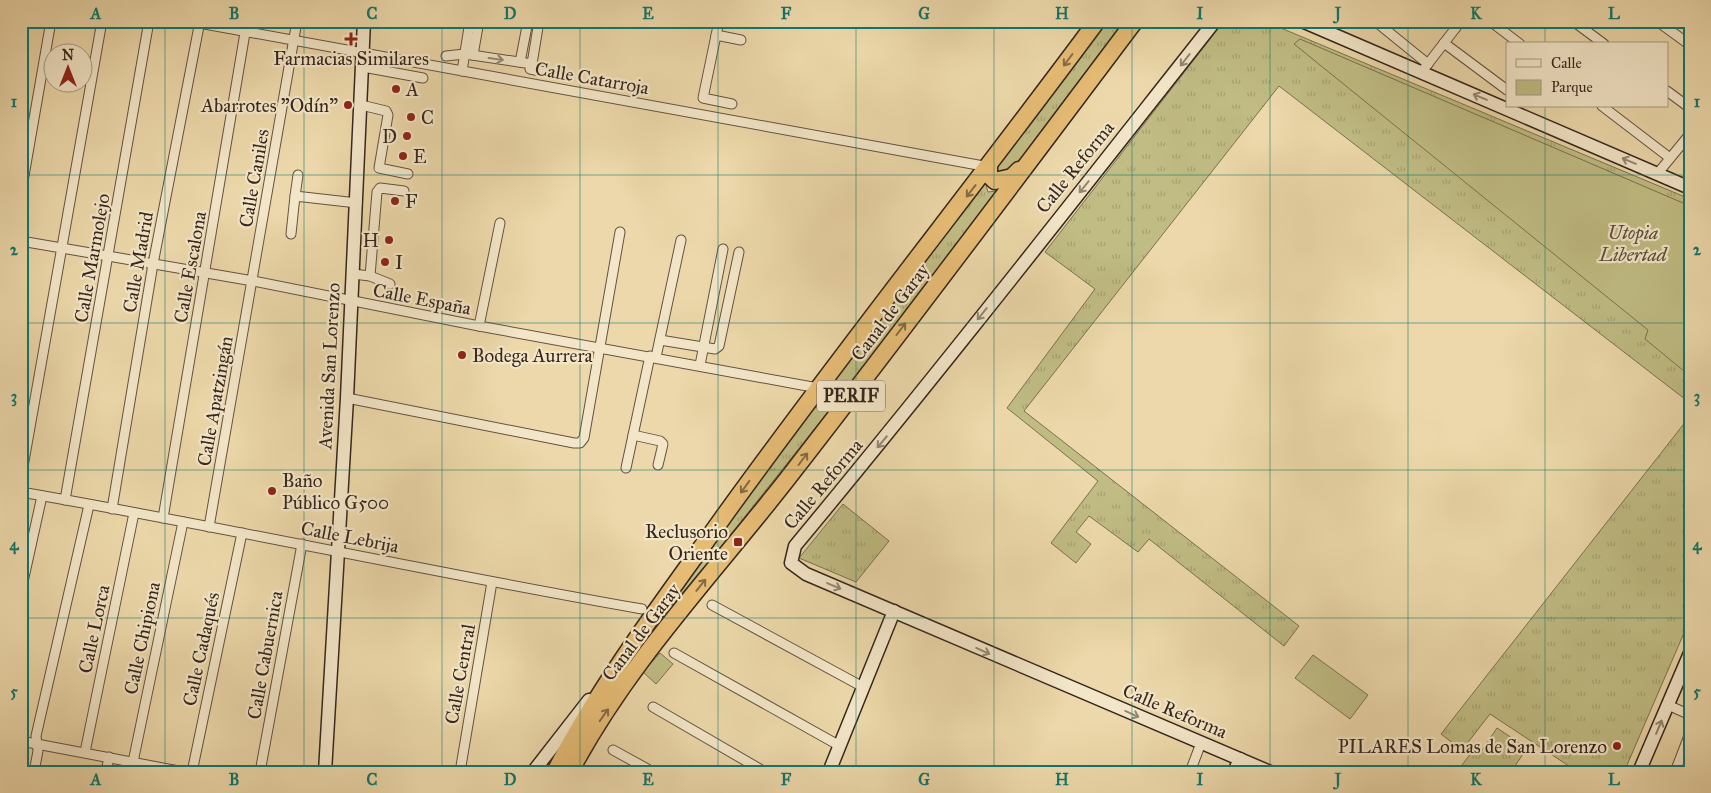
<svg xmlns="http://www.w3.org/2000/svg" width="1711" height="793" font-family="'IM FELL Great Primer',serif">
  <defs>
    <pattern id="grass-tufts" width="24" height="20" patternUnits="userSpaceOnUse" patternTransform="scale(1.25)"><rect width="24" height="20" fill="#c0bc83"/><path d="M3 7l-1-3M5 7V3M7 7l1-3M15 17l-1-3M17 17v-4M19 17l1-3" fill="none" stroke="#a6a171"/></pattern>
  </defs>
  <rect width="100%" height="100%" fill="#ecd8aa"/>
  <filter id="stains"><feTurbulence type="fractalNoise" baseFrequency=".004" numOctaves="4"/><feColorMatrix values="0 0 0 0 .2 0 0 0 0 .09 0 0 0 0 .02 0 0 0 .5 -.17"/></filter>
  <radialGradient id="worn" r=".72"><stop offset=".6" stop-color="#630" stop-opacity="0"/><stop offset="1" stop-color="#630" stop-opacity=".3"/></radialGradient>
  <g fill="url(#grass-tufts)" stroke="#7b7150">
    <polygon points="1103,21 1128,21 1052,124 1003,177 994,169"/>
    <polygon points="1224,21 1264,21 1690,199 1690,403 1279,86 1024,411 1299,626 1284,646 1149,539 1138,552 1089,516 1076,532 1091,544 1076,563 1051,543 1098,481 1007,408 1095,289 1045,252"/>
    <polygon points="986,176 986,185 988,192 1004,190 712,558 651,630 704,552"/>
    <polygon points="1690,416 1690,619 1624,772 1578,772 1490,714 1462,750 1441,734"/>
    <polygon points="843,504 889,541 856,582 799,558"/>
    <polygon points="1497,728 1527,748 1511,772 1468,772 1469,770 1462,765 1474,749 1480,753"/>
  </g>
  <g fill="#c0bc83" stroke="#7b7150">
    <polygon points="1300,39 1690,206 1690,376 1645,339 1648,330 1294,44"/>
    <polygon points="660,653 673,664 656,684 643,672"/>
    <polygon points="1313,655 1368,695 1350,719 1295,678"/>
  </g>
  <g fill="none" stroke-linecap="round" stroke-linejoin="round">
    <defs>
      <g id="street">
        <polyline points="188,21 989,167"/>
        <polyline points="719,21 703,98 732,104"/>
        <polyline points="1375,21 1428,64"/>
        <polyline points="1490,21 1520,44"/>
        <polyline points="1573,21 1604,44"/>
        <polyline points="1657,21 1690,45"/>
        <polyline points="716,35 741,40"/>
        <polyline points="1444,43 1507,90"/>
        <polyline points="473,55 479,21"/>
        <polyline points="446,56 465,54 532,64 539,21"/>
        <polyline points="520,62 528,21"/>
        <polyline points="363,67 423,78"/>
        <polyline points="530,69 550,73"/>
        <polyline points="1424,69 1461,21"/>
        <polyline points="462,71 470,21"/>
        <polyline points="1667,91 1690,108"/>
        <polyline points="361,105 386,111 388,115 379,168 408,174"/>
        <polyline points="1602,106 1670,158"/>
        <polyline points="1658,173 1690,134"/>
        <polyline points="21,193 51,21"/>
        <polyline points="295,196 298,175"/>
        <polyline points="291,234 295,196 357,203"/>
        <polyline points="21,241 253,281 479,326 818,388"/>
        <polyline points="353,274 370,276 390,284"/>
        <polyline points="370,276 377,192 380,188 404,191"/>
        <polyline points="479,326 500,223"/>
        <polyline points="660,340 715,349 719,346 739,252"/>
        <polyline points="656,357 681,240"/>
        <polyline points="700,365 723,249"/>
        <polyline points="347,398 574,443 580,443 584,438 620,232"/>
        <polyline points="633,435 660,441 663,444 658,465"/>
        <polyline points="626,468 650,356"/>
        <polyline points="21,478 102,21"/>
        <path d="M21,492C229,528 435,573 642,609"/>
        <polyline points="65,500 149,21"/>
        <polyline points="112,509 153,264 200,21"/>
        <polyline points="163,518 247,21"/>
        <polyline points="209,527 297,21"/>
        <polyline points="21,591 42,496"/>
        <polyline points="712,605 863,687"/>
        <polyline points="674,653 840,746"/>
        <polyline points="1668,705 1690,715"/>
        <polyline points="653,707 765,772"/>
        <polyline points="21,741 184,772"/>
        <polyline points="613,750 653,772"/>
        <polyline points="85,752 134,513"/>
        <polyline points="133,762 183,522"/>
        <polyline points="34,772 38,751 36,736 89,505"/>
        <polyline points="106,772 109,757"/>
        <polyline points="192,772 242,533"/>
        <polyline points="260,772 302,544"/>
        <polyline points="460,772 492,582"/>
        <polyline points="1190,772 1201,743"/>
        <polyline points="1675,772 1690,733"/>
      </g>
      <g id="secondary">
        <path d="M1215,21C1076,197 938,374 795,546L791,563L806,574L1270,772"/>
        <polyline points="1302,21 1690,188"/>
        <polyline points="325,772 347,398 364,21"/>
        <polyline points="533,772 589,700"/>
        <polyline points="829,772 894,611"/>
        <polyline points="1234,772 1240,759"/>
        <polyline points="1639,772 1690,653"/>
      </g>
      <g id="highway">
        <polyline points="989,167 989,175 995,181 1012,177 1019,170"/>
        <path d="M555,772C602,681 665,599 724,516C845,348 974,187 1097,21"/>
        <path d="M570,772C629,660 719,568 795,469C910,321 1022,171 1135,21"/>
      </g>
    </defs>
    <use href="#street" stroke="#645240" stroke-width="11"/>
    <use href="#secondary" stroke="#36261d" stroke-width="15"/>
    <use href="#highway" stroke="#36261d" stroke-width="19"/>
    <use href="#street" stroke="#f3e6c8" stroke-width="9"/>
    <use href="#secondary" stroke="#f3e6c8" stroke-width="12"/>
    <use href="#highway" stroke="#e6bc75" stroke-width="16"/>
  </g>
  <defs><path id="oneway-shaft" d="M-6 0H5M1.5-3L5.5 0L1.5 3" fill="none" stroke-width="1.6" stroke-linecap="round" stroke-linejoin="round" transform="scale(1.25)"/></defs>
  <g stroke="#948672">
    <use href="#oneway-shaft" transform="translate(496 59) rotate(8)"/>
    <use href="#oneway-shaft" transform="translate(1185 60) rotate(128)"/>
    <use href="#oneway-shaft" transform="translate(1480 97) rotate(-157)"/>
    <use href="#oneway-shaft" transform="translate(1629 161) rotate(-157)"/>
    <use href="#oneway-shaft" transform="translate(1084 187) rotate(129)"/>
    <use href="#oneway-shaft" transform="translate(982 314) rotate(129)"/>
    <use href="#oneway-shaft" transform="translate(882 442) rotate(130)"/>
    <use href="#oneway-shaft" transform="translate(834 586) rotate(23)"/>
    <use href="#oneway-shaft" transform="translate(983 651) rotate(24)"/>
    <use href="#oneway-shaft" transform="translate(1132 714) rotate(24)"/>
    <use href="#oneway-shaft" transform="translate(1659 727) rotate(-67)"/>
  </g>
  <g stroke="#856a45">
    <use href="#oneway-shaft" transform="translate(1068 60) rotate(127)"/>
    <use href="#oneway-shaft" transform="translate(971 191) rotate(128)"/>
    <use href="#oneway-shaft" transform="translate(901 329) rotate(-53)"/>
    <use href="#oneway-shaft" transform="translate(803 459) rotate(-53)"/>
    <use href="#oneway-shaft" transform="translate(745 487) rotate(126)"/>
    <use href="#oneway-shaft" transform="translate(701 585) rotate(-51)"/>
    <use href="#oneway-shaft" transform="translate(604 715) rotate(-55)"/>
  </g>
  <path fill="none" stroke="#0f766e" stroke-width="1" stroke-opacity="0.55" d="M165,21V772M304,21V772M442,21V772M580,21V772M718,21V772M856,21V772M994,21V772M1132,21V772M1270,21V772M1408,21V772M1545,21V44M1545,106V772M21,175H1690M21,323H1690M21,470H1690M21,618H1690"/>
  <g fill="#8f2418" stroke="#f3e6c8" stroke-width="2">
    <path d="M348.5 31.5h5v5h5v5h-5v5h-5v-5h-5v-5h5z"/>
    <circle cx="396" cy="89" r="5"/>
    <circle cx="348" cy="105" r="5"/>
    <circle cx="411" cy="117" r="5"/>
    <circle cx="407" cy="136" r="5"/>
    <circle cx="403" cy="156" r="5"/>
    <circle cx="395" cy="201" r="5"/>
    <circle cx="389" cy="240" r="5"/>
    <circle cx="385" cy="262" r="5"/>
    <circle cx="462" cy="355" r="5"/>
    <circle cx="272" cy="491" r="5"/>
    <rect x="733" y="537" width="10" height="10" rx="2.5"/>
    <circle cx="1617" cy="746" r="5"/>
  </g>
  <g text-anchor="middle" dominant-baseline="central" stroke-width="4.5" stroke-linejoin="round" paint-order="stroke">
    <rect fill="#f3e6c8" stroke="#6f6050" stroke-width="1" x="817" y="380.5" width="68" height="31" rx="4"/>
    <g font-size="18" font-weight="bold" fill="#36261d">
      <text x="851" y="396">PERIF</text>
    </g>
    <g font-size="19" fill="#36261d" stroke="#f3e6c8" text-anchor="start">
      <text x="351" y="58" text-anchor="middle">Farmacias Similares</text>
      <text x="406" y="89">A</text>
      <text x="338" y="105" text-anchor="end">Abarrotes "Odín"</text>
      <text x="421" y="117">C</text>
      <text x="397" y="136" text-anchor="end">D</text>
      <text x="413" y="156">E</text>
      <text x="405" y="201">F</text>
      <text x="379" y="240" text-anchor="end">H</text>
      <text x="395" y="262">I</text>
      <text x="472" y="355">Bodega Aurrera</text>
      <text x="282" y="480">Baño<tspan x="282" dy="22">Público G500</tspan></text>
      <text x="728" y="531" text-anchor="end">Reclusorio<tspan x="728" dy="22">Oriente</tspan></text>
      <text x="1607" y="746" text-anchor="end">PILARES Lomas de San Lorenzo</text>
    </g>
    <g font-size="19" fill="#36261d" stroke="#f3e6c8">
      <text transform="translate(592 78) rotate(10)">Calle Catarroja</text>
      <text transform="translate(1075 167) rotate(-51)">Calle Reforma</text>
      <text transform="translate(254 178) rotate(-80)">Calle Caniles</text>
      <text transform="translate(92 258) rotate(-80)">Calle Marmolejo</text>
      <text transform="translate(138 262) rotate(-80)">Calle Madrid</text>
      <text transform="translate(190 267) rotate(-80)">Calle Escalona</text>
      <text transform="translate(422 299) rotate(11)">Calle España</text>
      <text transform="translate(890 312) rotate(-53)">Canal de Garay</text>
      <text transform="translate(329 366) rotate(-87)">Avenida San Lorenzo</text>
      <text transform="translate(215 401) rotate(-80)">Calle Apatzingán</text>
      <text transform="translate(823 484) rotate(-50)">Calle Reforma</text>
      <text transform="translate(350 537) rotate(11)">Calle Lebrija</text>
      <text transform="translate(94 629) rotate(-78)">Calle Lorca</text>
      <text transform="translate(641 632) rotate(-53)">Canal de Garay</text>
      <text transform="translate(142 638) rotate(-78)">Calle Chipiona</text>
      <text transform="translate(201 649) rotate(-78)">Calle Cadaqués</text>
      <text transform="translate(265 655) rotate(-80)">Calle Cabuernica</text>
      <text transform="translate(460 674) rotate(-80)">Calle Central</text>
      <text transform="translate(1175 711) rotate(23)">Calle Reforma</text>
    </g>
    <g font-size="19" font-style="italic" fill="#584c36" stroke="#f3e6c8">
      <text x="1633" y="232">Utopia<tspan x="1633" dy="22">Libertad</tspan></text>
    </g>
  </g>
  <rect width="1711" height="793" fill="none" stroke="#ecd8aa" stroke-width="55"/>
  <rect x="1506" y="42" width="162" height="65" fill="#f3e6c8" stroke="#a79984"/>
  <rect x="1516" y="59" width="25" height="8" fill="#f3e6c8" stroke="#a79984"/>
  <text x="1551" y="68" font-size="15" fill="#36261d">Calle</text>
  <rect x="1516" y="80" width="25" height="15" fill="#c0bc83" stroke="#a79984"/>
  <text x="1551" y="92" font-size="15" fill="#36261d">Parque</text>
  <g transform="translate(68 68)"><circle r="24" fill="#f3e6c8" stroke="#a79984"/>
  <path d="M0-4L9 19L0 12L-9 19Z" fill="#8f2418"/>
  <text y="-8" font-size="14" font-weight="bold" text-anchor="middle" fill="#36261d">N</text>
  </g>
  <rect x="28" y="28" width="1656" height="738" fill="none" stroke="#0f766e" stroke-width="2"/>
  <g font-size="16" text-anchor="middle" font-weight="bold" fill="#0f766e">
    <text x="96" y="19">A</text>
    <text x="234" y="19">B</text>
    <text x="372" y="19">C</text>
    <text x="510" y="19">D</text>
    <text x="648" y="19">E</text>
    <text x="786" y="19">F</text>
    <text x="924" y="19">G</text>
    <text x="1062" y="19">H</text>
    <text x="1200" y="19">I</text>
    <text x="1338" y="19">J</text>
    <text x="1476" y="19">K</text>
    <text x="1614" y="19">L</text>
    <text x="14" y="107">1</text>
    <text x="1697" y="107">1</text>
    <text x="14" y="255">2</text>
    <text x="1697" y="255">2</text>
    <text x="14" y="402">3</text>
    <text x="1697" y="402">3</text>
    <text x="14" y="550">4</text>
    <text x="1697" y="550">4</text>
    <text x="14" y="697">5</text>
    <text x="1697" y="697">5</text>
    <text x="96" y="785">A</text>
    <text x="234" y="785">B</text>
    <text x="372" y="785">C</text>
    <text x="510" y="785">D</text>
    <text x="648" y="785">E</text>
    <text x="786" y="785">F</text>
    <text x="924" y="785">G</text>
    <text x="1062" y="785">H</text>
    <text x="1200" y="785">I</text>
    <text x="1338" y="785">J</text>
    <text x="1476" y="785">K</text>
    <text x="1614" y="785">L</text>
  </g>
  <rect width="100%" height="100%" filter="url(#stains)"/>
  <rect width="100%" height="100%" fill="url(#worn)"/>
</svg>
